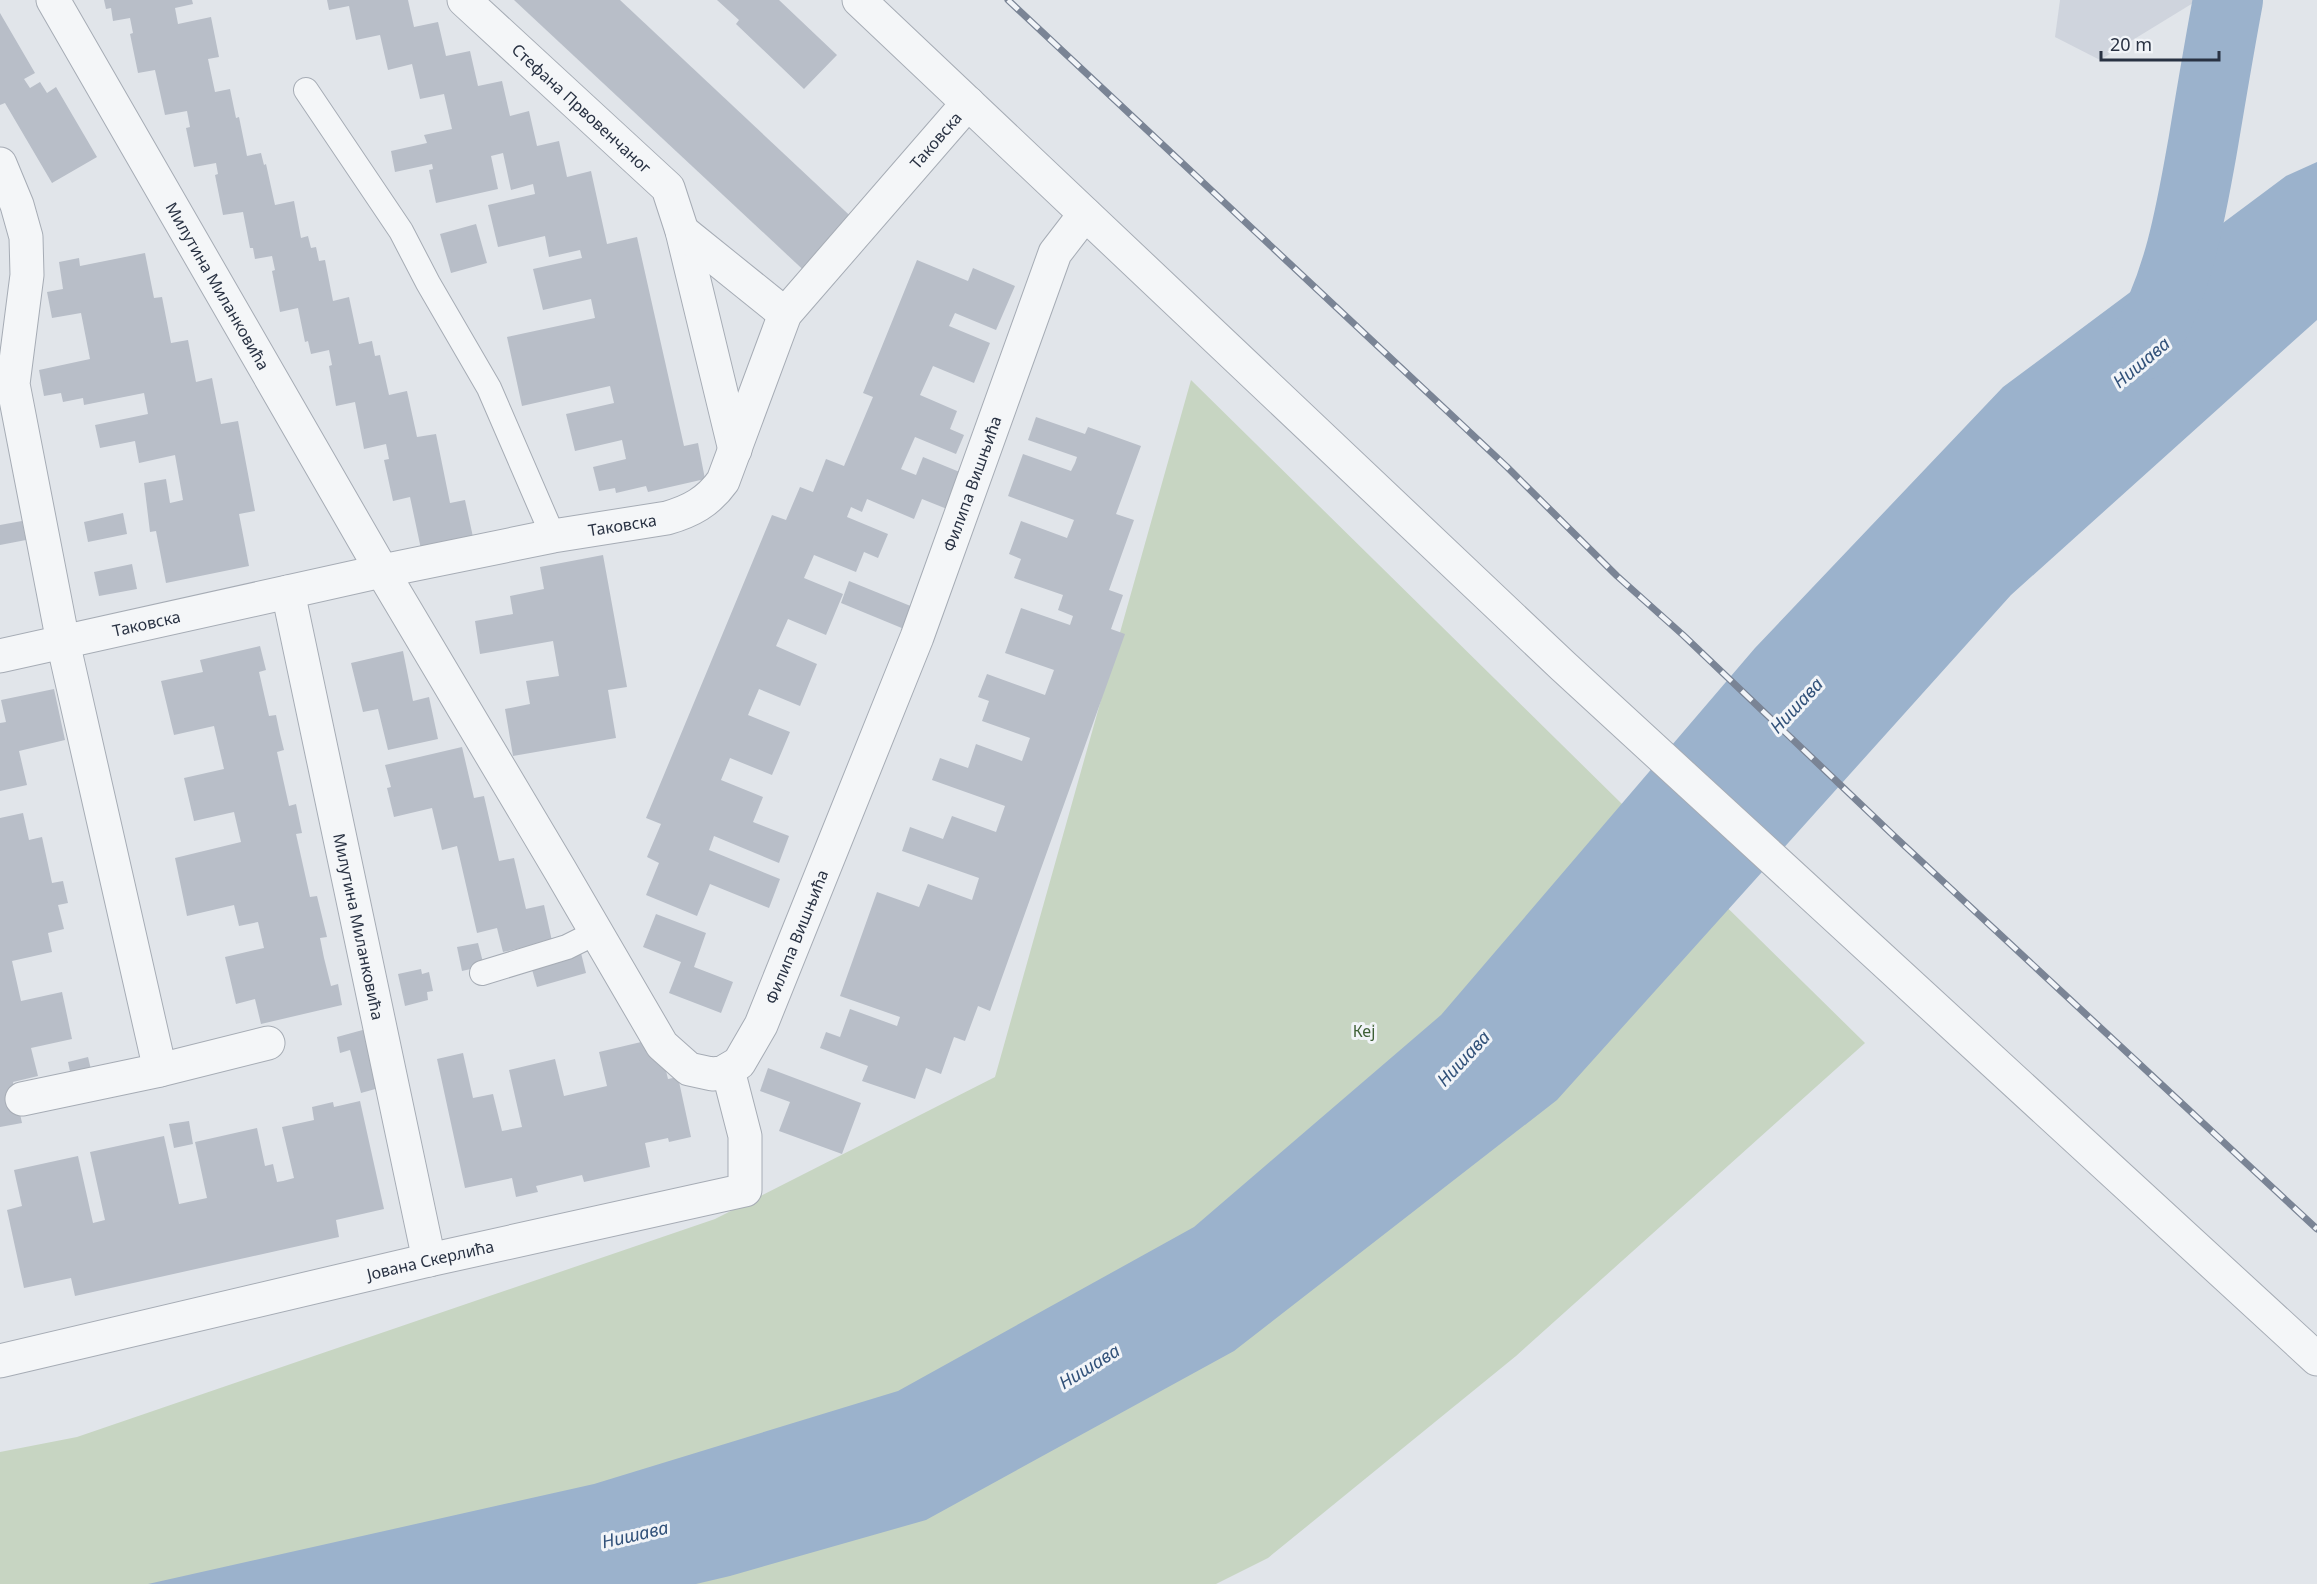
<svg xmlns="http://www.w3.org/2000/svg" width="2317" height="1584" font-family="'Noto Sans',sans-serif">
  <rect width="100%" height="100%" fill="#e1e5ea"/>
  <polygon fill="#cfd4dd" points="2060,0 2198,0 2100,60 2055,37"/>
  <polygon fill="#c7d5c2" points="1191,380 1865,1043 1516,1356 1268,1558 1216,1584 0,1584 0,1452 77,1437 715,1219 995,1077"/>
  <polygon fill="#9bb2cc" points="2317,162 2317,320 2011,595 1557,1100 1234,1351 926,1520 730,1576 696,1584 148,1584 594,1484 898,1391 1194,1227 1441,1015 1755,648 2003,387 2286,176"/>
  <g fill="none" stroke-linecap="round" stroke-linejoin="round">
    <path stroke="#9bb2cc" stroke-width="70" d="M2143,345C2179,284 2191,212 2203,144C2211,96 2219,48 2228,0"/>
  </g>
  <g fill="#b8bec8">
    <polygon points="104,0 192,0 193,4 175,8 178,24 211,17 219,57 208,59 215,92 230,89 236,118 239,117 247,156 261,153 264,165 266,164 275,205 294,201 301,238 308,236 311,248 316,247 319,261 325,260 333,301 349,297 359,344 372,341 375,356 380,355 389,395 407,391 417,437 436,434 450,503 465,500 473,537 421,549 410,497 393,501 384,460 389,459 386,444 364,449 355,402 336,406 329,366 332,365 329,350 311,354 308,341 305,342 298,308 280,312 272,271 275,270 272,256 255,259 253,248 250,248 243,212 223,215 215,175 218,174 216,163 194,167 186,128 190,127 187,111 165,115 155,70 138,73 130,34 133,33 130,18 113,21 111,8 106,9"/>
    <polygon points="327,0 408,0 414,27 438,22 446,56 470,51 478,86 502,81 510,116 529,111 537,146 559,141 567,177 591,171 607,244 637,237 684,446 698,443 705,479 648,492 646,486 616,493 615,488 599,491 593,467 626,459 622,440 575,451 566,414 614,403 610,386 522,406 507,337 595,318 591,299 543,310 533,269 582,258 580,250 549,257 545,236 498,247 488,205 535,194 533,184 511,190 503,153 491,156 498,189 436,203 429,170 433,169 432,164 395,172 391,151 427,143 424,135 452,129 444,94 420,99 412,64 388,70 380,35 356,40 349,6 329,10"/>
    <polygon points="514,0 620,0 861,226 812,278"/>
    <polygon points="717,0 779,0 837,55 804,89 736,24 739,20"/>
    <polygon points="0,13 35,73 24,79 30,88 40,82 47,93 56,87 97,157 52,183 5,103 0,105"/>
    <polygon points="476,224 487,263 451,273 440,234"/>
    <polygon points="145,253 154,298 162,297 171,343 188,340 196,382 212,378 221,424 238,421 255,511 239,514 249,566 166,583 156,531 150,532 144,483 166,479 170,503 183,500 175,455 139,463 135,441 100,448 95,425 148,414 144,393 84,405 83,398 63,402 61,393 44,396 39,370 90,359 81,313 52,318 47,292 63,289 59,262 79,258 80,266"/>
    <polygon points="917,260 968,281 973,268 1015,286 996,330 955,313 949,326 990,343 974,383 933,366 920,395 957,411 950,429 964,435 956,454 915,437 901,469 916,475 923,457 967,475 952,511 922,499 914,519 867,499 862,512 851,507 847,517 888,534 878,558 864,552 856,572 814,555 804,578 843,594 826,635 788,619 776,646 817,664 800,706 759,689 748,715 790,732 772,775 730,758 721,780 763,797 753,822 789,836 779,863 714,836 709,850 780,879 769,908 710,884 697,916 646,895 659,863 647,857 661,824 646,818 772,515 786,520 800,487 813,492 826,459 844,466 873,397 863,393"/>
    <polygon points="1036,417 1085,434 1088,427 1141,446 1116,514 1134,520 1109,590 1123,595 1111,629 1125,634 990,1011 978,1006 965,1041 954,1037 941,1074 926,1068 915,1099 862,1081 868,1066 820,1048 826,1032 840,1037 850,1009 897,1026 900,1017 840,996 877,892 919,907 928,884 972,900 979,878 902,851 910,827 943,839 952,816 996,832 1005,806 932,780 940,758 968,768 976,744 1022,761 1030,738 982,721 989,701 978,697 987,674 1045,695 1054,670 1005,653 1021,608 1070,625 1073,616 1058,610 1063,595 1014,578 1021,559 1009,554 1021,521 1067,538 1074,520 1008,496 1023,454 1071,471 1075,463 1077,457 1028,440"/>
    <polygon points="123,513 127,534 88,542 84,522"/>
    <polygon points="22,521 26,540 0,545 0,525"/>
    <polygon points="603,555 627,687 608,690 616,738 513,756 505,709 530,704 526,681 559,676 553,641 480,654 475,621 513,614 510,596 544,589 540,567"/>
    <polygon points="132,564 137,589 99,596 94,572"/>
    <polygon points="849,581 918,609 909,631 841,603"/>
    <polygon points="260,646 266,670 259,672 269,716 276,715 280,734 284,750 277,752 289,806 296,804 302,833 296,834 310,897 317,896 327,937 320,938 324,958 331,986 338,984 342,1005 261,1024 255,999 236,1004 225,957 264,948 258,922 239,926 234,905 187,916 175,858 241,842 234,812 194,821 184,778 224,769 214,726 174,735 161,681 203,672 200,660"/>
    <polygon points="403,651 413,701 429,697 438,739 388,750 378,709 363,712 351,663"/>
    <polygon points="54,689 65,740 19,751 27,785 0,791 0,723 6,722 1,700"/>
    <polygon points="462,747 474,798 484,796 499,861 514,858 526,909 544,905 552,941 503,952 497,928 477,933 457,846 442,850 432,808 394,817 387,788 391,787 385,765"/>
    <polygon points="23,813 29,840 42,837 52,883 63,881 68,903 58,905 64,929 48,933 52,952 12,961 21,1001 62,992 72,1039 31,1048 38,1076 13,1082 22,1123 0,1127 0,818"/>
    <polygon points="656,914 706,933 694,967 733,982 721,1013 669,993 681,962 643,947"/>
    <polygon points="478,943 484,966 462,971 457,947"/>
    <polygon points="581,953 586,973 537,987 531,966"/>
    <polygon points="421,969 422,974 429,972 433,991 427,992 428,1000 405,1006 398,974"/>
    <polygon points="370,1028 386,1086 361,1093 350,1050 340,1053 337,1037"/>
    <polygon points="658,1038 668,1079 678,1077 691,1137 669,1142 668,1138 645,1143 650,1167 584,1182 582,1175 536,1186 538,1192 516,1197 512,1178 465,1188 437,1059 463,1053 473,1098 493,1094 502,1131 522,1127 509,1070 555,1059 564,1096 607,1086 599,1052"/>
    <polygon points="88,1057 95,1086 74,1090 68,1062"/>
    <polygon points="768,1068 861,1103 842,1154 779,1131 790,1102 760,1091"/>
    <polygon points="360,1101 384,1209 336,1220 339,1237 75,1296 71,1278 24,1288 7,1210 22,1206 14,1170 78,1156 93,1223 105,1220 90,1152 164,1136 179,1204 207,1198 195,1142 257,1128 265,1166 273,1164 277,1182 283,1181 294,1178 282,1127 314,1120 312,1107 333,1102 334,1107"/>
    <polygon points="189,1121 193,1144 174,1148 169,1124"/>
  </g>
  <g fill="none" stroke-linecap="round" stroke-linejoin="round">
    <defs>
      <g id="service">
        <polyline points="306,90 401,231 428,283 489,388 553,536"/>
        <polyline points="482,973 567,947 597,932"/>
      </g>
      <g id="pedestrian">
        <path id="s1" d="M288,592L429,1260"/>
        <path id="s2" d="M0,1361L429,1260L745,1190V1136L728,1070"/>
      </g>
      <g id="minor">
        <path id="s3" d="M53,0L382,571L560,870L662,1045L689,1069L712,1074L722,1073L739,1063L761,1025L917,637L1055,253L1085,214"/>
        <path id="s4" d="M464,0L668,188L682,231L735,450"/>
        <polyline points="0,164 17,205 26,237 27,275 13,384 63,642 160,1070"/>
        <polyline points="682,231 785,314"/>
        <path id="s5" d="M0,656L382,571L553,536L667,518C691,511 708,502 723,481L785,314L968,103"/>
        <polyline points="22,1099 160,1070 268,1043"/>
      </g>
      <polyline id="tertiary" points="859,0 1563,666 2317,1359"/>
    </defs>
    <use href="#service" stroke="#a6acb5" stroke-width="26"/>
    <use href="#pedestrian" stroke="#a6acb5" stroke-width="35"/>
    <use href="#minor" stroke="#a6acb5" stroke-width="35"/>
    <use href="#tertiary" stroke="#a6acb5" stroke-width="35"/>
    <use href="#service" stroke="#f4f6f8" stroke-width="24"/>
    <use href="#pedestrian" stroke="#f4f6f8" stroke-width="33"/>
    <use href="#minor" stroke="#f4f6f8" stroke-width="33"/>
    <use href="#tertiary" stroke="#f4f6f8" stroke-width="33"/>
    <defs>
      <polyline id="rail" points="1008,0 1507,467 1617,576 1683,635 1893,835 2317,1229"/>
    </defs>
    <use href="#rail" stroke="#7a8495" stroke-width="7"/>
    <use href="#rail" stroke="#f1f4f8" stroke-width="4.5" stroke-dasharray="14" stroke-linecap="butt"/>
  </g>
  <g text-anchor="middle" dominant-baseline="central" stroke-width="6" stroke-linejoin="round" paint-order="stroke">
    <g font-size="16" fill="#293243" stroke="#f1f4f8">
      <text stroke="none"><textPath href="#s4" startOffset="160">Стефана Првовенчаног</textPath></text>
      <text stroke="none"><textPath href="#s5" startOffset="1158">Таковска</textPath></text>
      <text stroke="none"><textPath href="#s3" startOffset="330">Милутина Миланковића</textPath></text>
      <text stroke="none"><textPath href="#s3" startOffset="1924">Филипа Вишњића</textPath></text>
      <text stroke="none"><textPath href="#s5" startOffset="636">Таковска</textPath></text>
      <text stroke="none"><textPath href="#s5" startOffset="150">Таковска</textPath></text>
      <text stroke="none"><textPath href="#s1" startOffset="342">Милутина Миланковића</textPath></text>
      <text stroke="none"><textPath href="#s3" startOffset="1438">Филипа Вишњића</textPath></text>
      <text stroke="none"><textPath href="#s2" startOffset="442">Јована Скерлића</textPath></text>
    </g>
    <g font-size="16" fill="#3d5f35" stroke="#f1f4f8">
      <text x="1364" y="1031">Кеј</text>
    </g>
    <g font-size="18" font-style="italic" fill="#315179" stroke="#f1f4f8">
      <text transform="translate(2141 362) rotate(-40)">Нишава</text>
      <text transform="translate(1796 705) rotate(-47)">Нишава</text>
      <text transform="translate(1463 1058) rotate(-47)">Нишава</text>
      <text transform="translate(1089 1366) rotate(-32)">Нишава</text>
      <text transform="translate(635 1534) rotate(-13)">Нишава</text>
    </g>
  </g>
  <path d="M2101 51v9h118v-9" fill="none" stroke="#293243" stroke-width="3"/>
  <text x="2110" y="51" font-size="18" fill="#293243" stroke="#f1f4f8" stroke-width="4.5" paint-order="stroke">20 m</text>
</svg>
